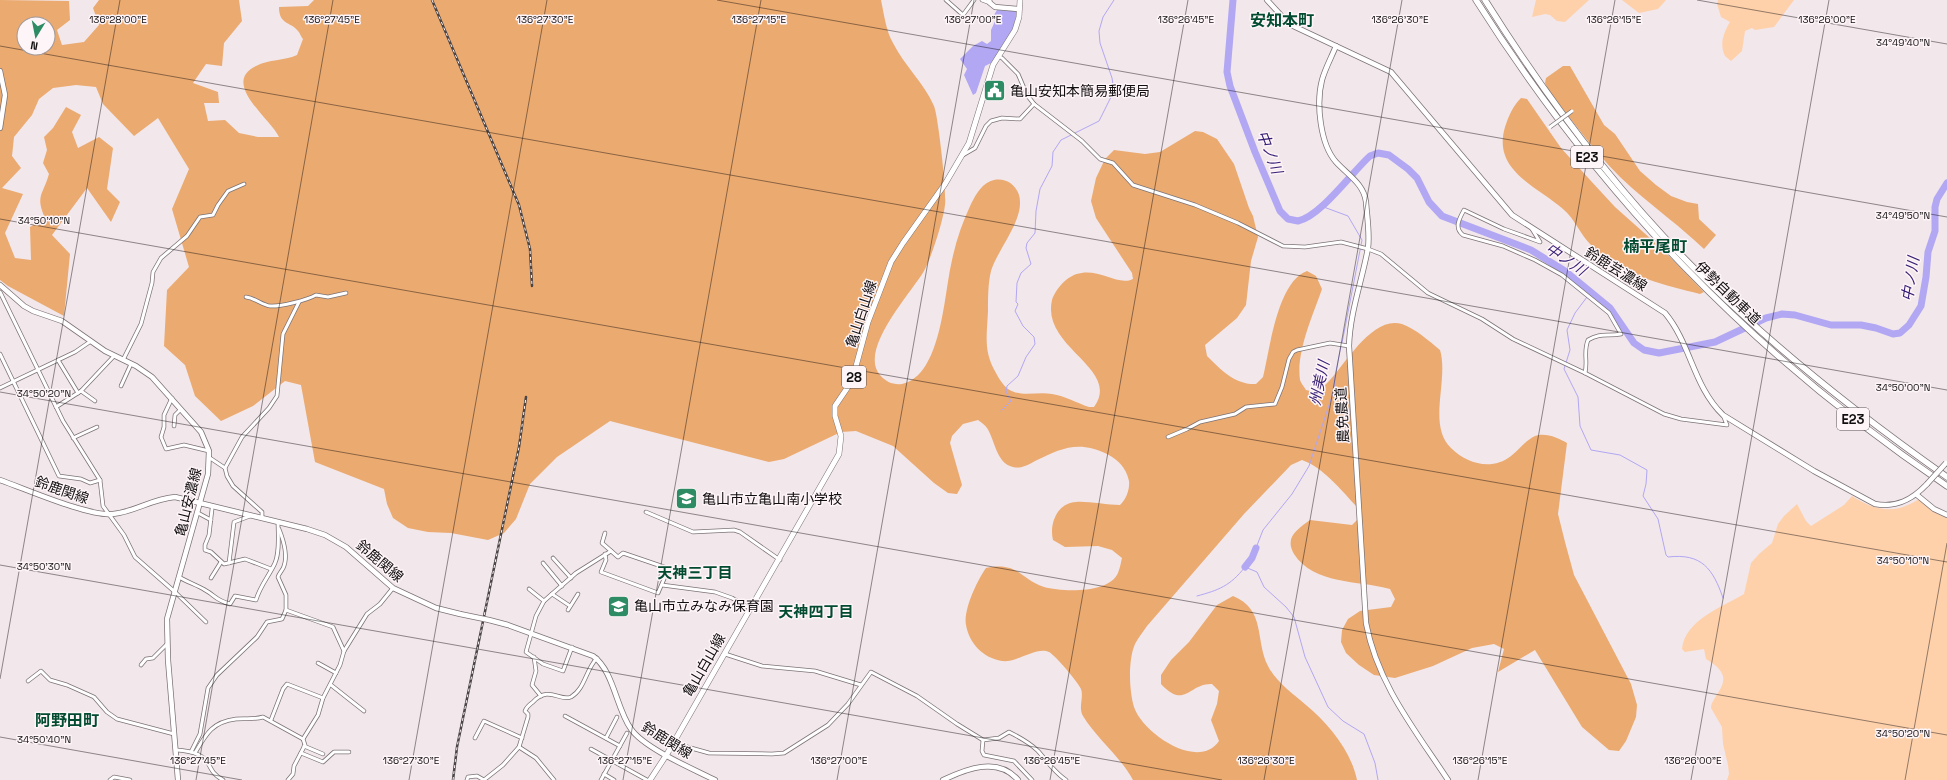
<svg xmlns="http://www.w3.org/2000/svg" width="1947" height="780" font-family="'Space Grotesk','Noto Sans JP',sans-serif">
  <rect width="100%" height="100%" fill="#f2e7eb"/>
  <g fill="#fed1ab">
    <polygon points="1536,0 1589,0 1565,22 1557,21 1550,15 1545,14 1532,17"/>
    <polygon points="1622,0 1666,0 1658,9 1639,13"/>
    <path d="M1718,0H1794L1774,27L1755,30L1752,28L1745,31L1742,51L1731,61L1725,56C1719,44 1724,32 1730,22L1721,17L1717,4Z"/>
    <path d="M1852,496C1875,511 1895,515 1919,499L1934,511L1947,518V780H1727L1729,774L1728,765L1723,744L1722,727L1711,708C1711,703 1714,700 1716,696C1729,678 1724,670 1706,659L1704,649L1685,652L1682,649C1685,620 1722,607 1744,594L1751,563L1759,554L1772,543L1778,524L1784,516L1797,504L1806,521L1811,526L1844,505Z"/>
  </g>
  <g fill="#ebaa6f" fill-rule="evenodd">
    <path d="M0,0L69,1L70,20L57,30L62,45L84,42L99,25L93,8L99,0H239L242,21L224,43L222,66L206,64L193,83L218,92L219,103H204L208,121L225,120L239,133L258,137H279C269,117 221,83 256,66C269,59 284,61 297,55L303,39C301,37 300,33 298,31C290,21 279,25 279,7L308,6L314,0H881C884,14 886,31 893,43C904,65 924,83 934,106C938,115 947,193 945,205C943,221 932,256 924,271C911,293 858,350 880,375C886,382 893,385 902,384C941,376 944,296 951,265C955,244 962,223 971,204C976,194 983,182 994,180C1008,177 1020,188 1020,202C1021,223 997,251 991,271C988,283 988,298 988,311C987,335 983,351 996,373C999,379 1003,385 1008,389C1022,398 1037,391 1052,394C1065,396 1077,403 1089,407H1094C1122,368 1041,348 1052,300C1054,293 1060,285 1066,280C1092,260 1115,288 1133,279L1132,273L1096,218L1091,201L1096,178L1105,159L1114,150L1145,154L1160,152L1195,131L1203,132L1217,139L1234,164L1249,208L1253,216L1258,237L1251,261L1246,305L1237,318L1205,345L1207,356C1221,370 1235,385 1256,384L1263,377C1270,349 1277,282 1307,271L1316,276L1322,289C1313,315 1296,352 1300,380C1301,383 1304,387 1306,390L1314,392C1319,389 1325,386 1329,381C1346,363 1373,315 1402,324C1416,329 1429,341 1440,350C1449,380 1427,425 1451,448C1467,464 1492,471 1511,456C1519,450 1526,440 1535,436C1545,432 1559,438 1567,443L1558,514L1565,542L1574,575L1631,684L1637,705L1636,717L1626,741L1619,751L1609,750L1582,727L1535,650L1498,672L1504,649L1494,644L1472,648L1433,666L1395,678L1374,675L1359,665L1346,653L1341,642L1342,630L1348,619L1360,611L1391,607L1395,599L1390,589C1358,580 1314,585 1294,554C1284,537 1298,529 1310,520L1352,525L1357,520V507C1341,490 1324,468 1302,460L1291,465L1244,514L1147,626C1143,632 1138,638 1135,644C1128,660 1129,690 1134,707C1143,734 1199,771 1219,741L1211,720L1217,704L1219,691L1212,684C1189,683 1185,710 1161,684V675L1171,660L1189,642L1217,605L1233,596C1266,609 1255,641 1268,666C1276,682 1293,694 1306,705C1329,724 1351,751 1357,780H1133C1120,756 1097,739 1083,716C1078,708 1084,697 1081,689C1078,682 1055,655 1049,652C1037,646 1016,663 1002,661C983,658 969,643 966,625C963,610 978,579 986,568C1018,561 1020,579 1044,587C1062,592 1109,594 1118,573C1120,568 1121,562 1122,558L1112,550L1098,546L1065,547L1053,540C1049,524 1057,503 1076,502C1087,501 1107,505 1120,505C1126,500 1130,489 1129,481C1126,467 1118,460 1107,454C1079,440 1061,448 1035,461C1028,465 1021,469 1013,467C996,463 995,440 987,428C985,425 981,422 978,420L963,424L952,436L950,443L962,485L957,494L948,493L934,483L893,446L856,431L841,432L784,459L769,462L610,421L557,457L530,484L516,519L504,533L488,540L451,533L428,532L408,528L393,518L387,504L384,489L315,462L301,385L285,381L253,406L221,421L195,396L185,365L164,346L167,290L189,267L172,209L189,169L158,118L134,136L103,104L96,87L76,85L53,88L39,99L32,115L14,137L12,156L21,168L2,188L23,194L5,233L15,258L31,260L30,227L45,218C35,196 43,195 49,174L43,163L47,150L44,137L53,128L66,107L81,115L72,132L78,148L99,137L113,148L107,189L120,202L111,222L87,188L52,235L70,254L64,316L8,286L0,280ZM24,24H48V48H24Z"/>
    <path d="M1563,66H1570L1604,125L1615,134L1640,171L1656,185L1671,196L1687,202L1698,204L1699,219L1716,235L1704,249C1681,227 1656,209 1632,188C1600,160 1575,124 1549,91L1545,83L1546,78Z"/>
    <path d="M1521,98L1527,99L1561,148L1591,181L1615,207L1660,247L1704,292L1700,294C1661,284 1620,275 1591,245C1580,234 1575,219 1563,209C1537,186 1492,171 1505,127C1509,115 1513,106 1521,98Z"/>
  </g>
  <polygon fill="#b1a7f3" points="997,10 1015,11 1017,12 1013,30 991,63 985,66 976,93 973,95 964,75 967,69 960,59 973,46 982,41 987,44 991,41 991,30 997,17 994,15"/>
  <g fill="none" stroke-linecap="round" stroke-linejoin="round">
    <g stroke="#b1a7f3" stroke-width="1">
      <polyline points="1321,206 1348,216 1362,240 1342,343"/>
      <path d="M1587,297L1575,313L1567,330L1570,350L1564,369L1578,397L1580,426L1591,450L1620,455L1647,470L1646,484L1643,496L1658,519L1666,555L1668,557C1702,553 1713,569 1723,598"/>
      <polyline points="1001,411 1011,401 1006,392 1007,386 1018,376 1026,357 1035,344 1034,337 1023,326 1015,311 1018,304 1016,302 1017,283 1021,273 1031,264 1026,248 1027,243 1035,233 1036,211 1040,189 1052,166 1053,152 1061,140 1099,121 1114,91 1112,78 1100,43 1099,31 1103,17 1114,0"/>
      <polyline points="1256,548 1263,530 1292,494 1309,466 1334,390 1335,376 1341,346"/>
      <path d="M1197,596C1219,590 1230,586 1245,567L1257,572L1264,587L1286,607L1294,617L1305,657L1328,707L1343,721L1364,734L1375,763L1378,780"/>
    </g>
    <g stroke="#b1a7f3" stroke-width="7">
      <path d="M1233,0L1227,72L1230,86L1255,152L1280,211L1288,219L1298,221C1321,216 1352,172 1370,156L1378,153L1389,155L1408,169L1417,178L1429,202L1442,216L1531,250L1565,271L1610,308L1634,343L1644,350L1659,353L1715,342L1766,318L1782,314L1795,315L1831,325H1861L1876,328L1893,334L1900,333L1909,325L1921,306L1926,277L1928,252L1935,231V207L1937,199L1947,183"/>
      <polyline points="1245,567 1252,558 1256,548"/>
    </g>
    <defs>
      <g id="street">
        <polyline points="946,0 963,15 974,0"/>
        <polyline points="982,0 990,3"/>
        <polyline points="998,56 1002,58 1018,74 1027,95 1034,104 1082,141 1100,159 1113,163 1133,185 1195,205 1238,223 1283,246 1305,247 1341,242 1368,249 1381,254 1428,293 1482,319 1513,339 1585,373 1664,414 1681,419 1727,425 1723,415"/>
        <polyline points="963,155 975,148 986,126 991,121 1002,118 1020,119 1034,104"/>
        <path d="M1532,229L1540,242L1504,229L1464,210C1459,219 1454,228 1463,235L1503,246L1535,260L1562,275L1609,313L1621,334C1608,337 1601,332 1588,340C1583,352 1588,361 1585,373"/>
        <polyline points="0,292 63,421 100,480 103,506 124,535 135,557 175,592"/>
        <path d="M246,297C255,298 262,305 270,306C280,307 307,300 316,295L328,297L346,293"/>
        <polyline points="0,354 59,476 81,479 90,483 100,480"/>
        <polyline points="58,360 78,393"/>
        <polyline points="123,360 141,324 152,283 153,272 161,258 187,236 200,217 213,215 218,205 228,191 244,184"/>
        <polyline points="121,386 131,364"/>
        <polyline points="0,388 75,352 91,341"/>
        <polyline points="81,391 95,401"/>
        <polyline points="172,398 164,415 164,427 161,437 166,449 184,445 209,451"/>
        <polyline points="56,407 81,391 114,356"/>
        <polyline points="174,426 175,415 181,409"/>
        <polyline points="1168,437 1187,429 1200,422 1235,414 1246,407 1275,404 1282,387 1289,359 1293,352 1297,350 1330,343 1349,346"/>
        <polyline points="73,438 97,427"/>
        <polyline points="210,458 225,468 227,476 233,486 262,512 262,518"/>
        <polyline points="225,468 242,437 269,408 277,396 283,334 299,302"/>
        <polyline points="212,509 209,535 205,545 205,550 211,552 224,564 245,559 271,569"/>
        <polyline points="646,512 693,532 734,530 740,532 780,560"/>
        <polyline points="198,513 211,520"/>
        <path d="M279,529C283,539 288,555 284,566C283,570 279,573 278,577L286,595V610"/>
        <polyline points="605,533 602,543 618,557 623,553 667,568 667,572 658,593 601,572 606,560 605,554"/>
        <polyline points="553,558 571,578"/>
        <polyline points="229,563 234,522 250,516"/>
        <polyline points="543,563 562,586"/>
        <path d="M179,577C187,582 197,585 205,590C216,596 215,600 230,604L235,596L256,600C260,586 269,576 275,563C280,551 278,535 278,522"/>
        <polyline points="211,578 221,562"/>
        <polyline points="662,585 715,592 732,598 751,609"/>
        <polyline points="529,589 544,601"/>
        <polyline points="175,592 206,622"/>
        <polyline points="552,594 570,606"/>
        <polyline points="568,610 578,594"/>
        <polyline points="572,647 563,671 543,664 526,652 536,616 544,601 576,573 611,551"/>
        <polyline points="725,654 762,666 815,671 861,685"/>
        <polyline points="534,657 536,671 532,685 541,696"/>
        <polyline points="318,663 336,673"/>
        <polyline points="141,665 146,659 153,658 167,644"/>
        <polyline points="28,681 41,671 50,680 67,685 94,697 107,712 117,719 174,734"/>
        <polyline points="331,685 364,711"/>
        <polyline points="565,716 620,746"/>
        <polyline points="271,720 283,689 287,684 323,698"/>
        <polyline points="475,738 484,721 522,738"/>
        <polyline points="606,738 617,717"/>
        <polyline points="983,740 982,751 984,755 1014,761 1032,780"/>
        <path d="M673,743L709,753L772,754L784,753L828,725L848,704L871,672L917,696L957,724L983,740L999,738L1009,732C1019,737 1030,743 1038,751C1047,761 1054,772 1066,780"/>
        <polyline points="304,746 323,754"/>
        <polyline points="519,747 536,758 554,780"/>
        <polyline points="591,749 647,780"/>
        <path d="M176,750C187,751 201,752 208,763C212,771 214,775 223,780"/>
        <polyline points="191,752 200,734 208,688 217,675 257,637 267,622 282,619 286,610 333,627 344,651"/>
        <path d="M195,753C206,734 212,722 236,719C245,718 253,720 263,717L303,739"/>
        <polyline points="301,753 323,762 334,752 349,752"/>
        <polyline points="604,774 614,780"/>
        <polyline points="110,780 114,777 130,780"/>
        <polyline points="288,780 293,774 294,766 305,745 303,739 318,715 323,698 340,665 344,651 367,614 380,604 393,588"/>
        <polyline points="467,780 468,777 477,776 484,780"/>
        <path d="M484,780L503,765L519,747L528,717V714L525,711C527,706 529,705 533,702C549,685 560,702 571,697C585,689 586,669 597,658"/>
        <polyline points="601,780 627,733"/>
      </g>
      <g id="secondary">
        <polyline points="989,0 990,3 995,7 1019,9"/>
        <path d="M1267,0L1289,24L1391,72L1512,215L1665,313C1691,344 1693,386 1723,415L1814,471L1875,504C1896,508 1912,500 1927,484"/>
        <path d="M1336,46C1331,58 1325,69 1322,80C1316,103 1320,144 1336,162C1348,175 1364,184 1366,202C1367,217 1370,234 1368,248C1362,281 1350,312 1349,346L1366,623C1377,683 1415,730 1448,780"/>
        <polyline points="0,71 5,95 0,128"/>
        <polyline points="0,285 24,306 33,311 62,321 105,351 136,366 152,377 201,432 209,451 208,474 167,619 168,660 178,780"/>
        <path d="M0,480C26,489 89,517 113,514C135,512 151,499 175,497L307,529L325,535L346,547L393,588L436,608L460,614"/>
        <polyline points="1917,495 1934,509 1947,515"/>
        <path d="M489,620L508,625L593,656C614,671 616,708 631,729C644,748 693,769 715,780"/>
        <path d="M943,780C966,769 998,756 1018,780"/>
      </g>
      <polyline id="primary" points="650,780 667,754 839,454 841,436 835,416 835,406 852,381 868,322 891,262 903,243 945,184 969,143 993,65 1015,30 1019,17 1020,0"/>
      <g id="highway">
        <path d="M1476,0C1602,199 1752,354 1947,486"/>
        <path d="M1485,0C1549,102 1623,200 1710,284C1783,355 1863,418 1947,477"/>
      </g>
    </defs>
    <use href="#street" stroke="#7c7376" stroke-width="4.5"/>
    <use href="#secondary" stroke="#7c7376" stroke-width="6"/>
    <use href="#primary" stroke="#7c7376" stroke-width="6"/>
    <use href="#highway" stroke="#7c7376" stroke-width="7"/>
    <use href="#street" stroke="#fff" stroke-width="3"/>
    <use href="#secondary" stroke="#fff" stroke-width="4.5"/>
    <use href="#primary" stroke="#fff" stroke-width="5"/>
    <use href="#highway" stroke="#fff" stroke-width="5.5"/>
    <defs>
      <g id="rail">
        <polyline points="432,0 519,205 530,249 532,286"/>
        <polyline points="453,780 457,747 519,447 526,397"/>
      </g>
    </defs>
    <use href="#rail" stroke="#494446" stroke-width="2.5"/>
    <use href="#rail" stroke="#fef5f8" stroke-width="1" stroke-dasharray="3" stroke-linecap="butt"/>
    <defs>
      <polyline id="street-bridge" points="1550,127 1572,111"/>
      <g id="secondary-bridge">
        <polyline points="1927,484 1946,463"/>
        <polyline points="460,614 489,620"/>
      </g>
    </defs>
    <use href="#street-bridge" stroke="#7c7376" stroke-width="4.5" stroke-linecap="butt"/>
    <use href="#secondary-bridge" stroke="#7c7376" stroke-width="6" stroke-linecap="butt"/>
    <use href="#street-bridge" stroke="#fff" stroke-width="3"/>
    <use href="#secondary-bridge" stroke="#fff" stroke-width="4.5"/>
  </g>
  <path fill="none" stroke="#110e0f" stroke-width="1" stroke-opacity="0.45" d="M717,0L1947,217M1697,0L1947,44M0,46L1947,390M0,219L1947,562M0,392L1947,735M0,565L1222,780M0,679L120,0M0,737L242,780M196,780L333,0M409,780L547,0M623,780L761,0M837,780L974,0M1050,780L1188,0M1264,780L1402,0M1478,780L1615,0M1691,780L1829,0M1905,780L1947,543"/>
  <defs>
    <symbol id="civic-square" viewBox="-11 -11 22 22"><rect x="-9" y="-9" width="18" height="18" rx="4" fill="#2d8c64" stroke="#fef5f8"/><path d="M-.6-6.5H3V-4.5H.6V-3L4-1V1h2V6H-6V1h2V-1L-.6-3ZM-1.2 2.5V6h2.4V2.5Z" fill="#fff"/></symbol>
    <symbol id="school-square" viewBox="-11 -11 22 22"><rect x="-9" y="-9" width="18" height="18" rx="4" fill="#2d8c64" stroke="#fef5f8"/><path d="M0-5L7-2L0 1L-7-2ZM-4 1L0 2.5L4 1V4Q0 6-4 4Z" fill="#fff"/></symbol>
  </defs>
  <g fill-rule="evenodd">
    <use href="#civic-square" x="982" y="78" width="25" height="25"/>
    <use href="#school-square" x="674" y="486" width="25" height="25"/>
    <use href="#school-square" x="606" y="594" width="25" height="25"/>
  </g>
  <g text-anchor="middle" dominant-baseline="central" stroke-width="3" stroke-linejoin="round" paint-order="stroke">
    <g fill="#fef5f8" stroke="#585355" stroke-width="1">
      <rect x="1571" y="146" width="32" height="22" rx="3"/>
      <rect x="842" y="366" width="24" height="22" rx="3"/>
      <rect x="1837" y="408" width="32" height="22" rx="3"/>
    </g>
    <g font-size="13" font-weight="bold" fill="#110e0f">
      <text x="1587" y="157">E23</text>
      <text x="854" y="377">28</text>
      <text x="1853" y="419">E23</text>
    </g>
    <g font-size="14" fill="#110e0f" stroke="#fef5f8" text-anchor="start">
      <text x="1010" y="91">亀山安知本簡易郵便局</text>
      <text x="702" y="499">亀山市立亀山南小学校</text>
      <text x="634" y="606">亀山市立みなみ保育園</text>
    </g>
    <g font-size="14" fill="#110e0f" stroke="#fef5f8">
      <text transform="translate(1616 269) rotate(32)">鈴鹿芸濃線</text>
      <text transform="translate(1728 293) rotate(44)">伊勢自動車道</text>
      <text transform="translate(861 314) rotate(-72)">亀山白山線</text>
      <text transform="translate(1342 415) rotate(-93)">農免農道</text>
      <text transform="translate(62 490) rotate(19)">鈴鹿関線</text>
      <text transform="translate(188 502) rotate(-76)">亀山安濃線</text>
      <text transform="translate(380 561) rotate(40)">鈴鹿関線</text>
      <text transform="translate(704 665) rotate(-60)">亀山白山線</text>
      <text transform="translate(667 740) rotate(32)">鈴鹿関線</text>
    </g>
    <g font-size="15" font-style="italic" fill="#361e74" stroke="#fef5f8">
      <text transform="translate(1270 152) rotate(69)">中ノ川</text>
      <text transform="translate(1566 259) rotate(34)">中ノ川</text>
      <text transform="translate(1910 279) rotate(-81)">中ノ川</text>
      <text transform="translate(1319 383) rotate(-78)">州美川</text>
    </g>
    <g font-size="15" font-weight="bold" fill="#024b31" stroke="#fef5f8">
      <text x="695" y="572">天神三丁目</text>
      <text x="816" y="611">天神四丁目</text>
    </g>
    <g font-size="16" font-weight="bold" fill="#024b31" stroke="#fef5f8">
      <text x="1282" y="20">安知本町</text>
      <text x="1655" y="246">楠平尾町</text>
      <text x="67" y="720">阿野田町</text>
    </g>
  </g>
  <g font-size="10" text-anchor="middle" fill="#110e0f" stroke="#fef5f8" stroke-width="3" stroke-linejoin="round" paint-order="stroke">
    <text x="118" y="23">136°28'00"E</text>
    <text x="332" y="23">136°27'45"E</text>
    <text x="545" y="23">136°27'30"E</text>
    <text x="759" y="23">136°27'15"E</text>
    <text x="973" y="23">136°27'00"E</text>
    <text x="1186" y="23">136°26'45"E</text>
    <text x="1400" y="23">136°26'30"E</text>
    <text x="1614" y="23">136°26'15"E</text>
    <text x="1827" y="23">136°26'00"E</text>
    <text x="1903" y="46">34°49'40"N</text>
    <text x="1903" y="219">34°49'50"N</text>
    <text x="44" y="224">34°50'10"N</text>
    <text x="1903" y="391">34°50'00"N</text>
    <text x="44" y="397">34°50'20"N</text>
    <text x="1903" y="564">34°50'10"N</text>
    <text x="44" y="570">34°50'30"N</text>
    <text x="1903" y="737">34°50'20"N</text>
    <text x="44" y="743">34°50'40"N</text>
    <text x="198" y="764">136°27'45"E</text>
    <text x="411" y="764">136°27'30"E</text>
    <text x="625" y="764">136°27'15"E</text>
    <text x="839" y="764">136°27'00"E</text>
    <text x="1052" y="764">136°26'45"E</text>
    <text x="1266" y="764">136°26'30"E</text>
    <text x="1480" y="764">136°26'15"E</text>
    <text x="1693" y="764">136°26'00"E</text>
  </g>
  <g transform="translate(36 36) rotate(190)"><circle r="19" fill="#fef5f8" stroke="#9f999b"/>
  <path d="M0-3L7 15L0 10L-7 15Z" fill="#2d8c64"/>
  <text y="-6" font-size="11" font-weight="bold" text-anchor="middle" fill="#110e0f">N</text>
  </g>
</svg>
